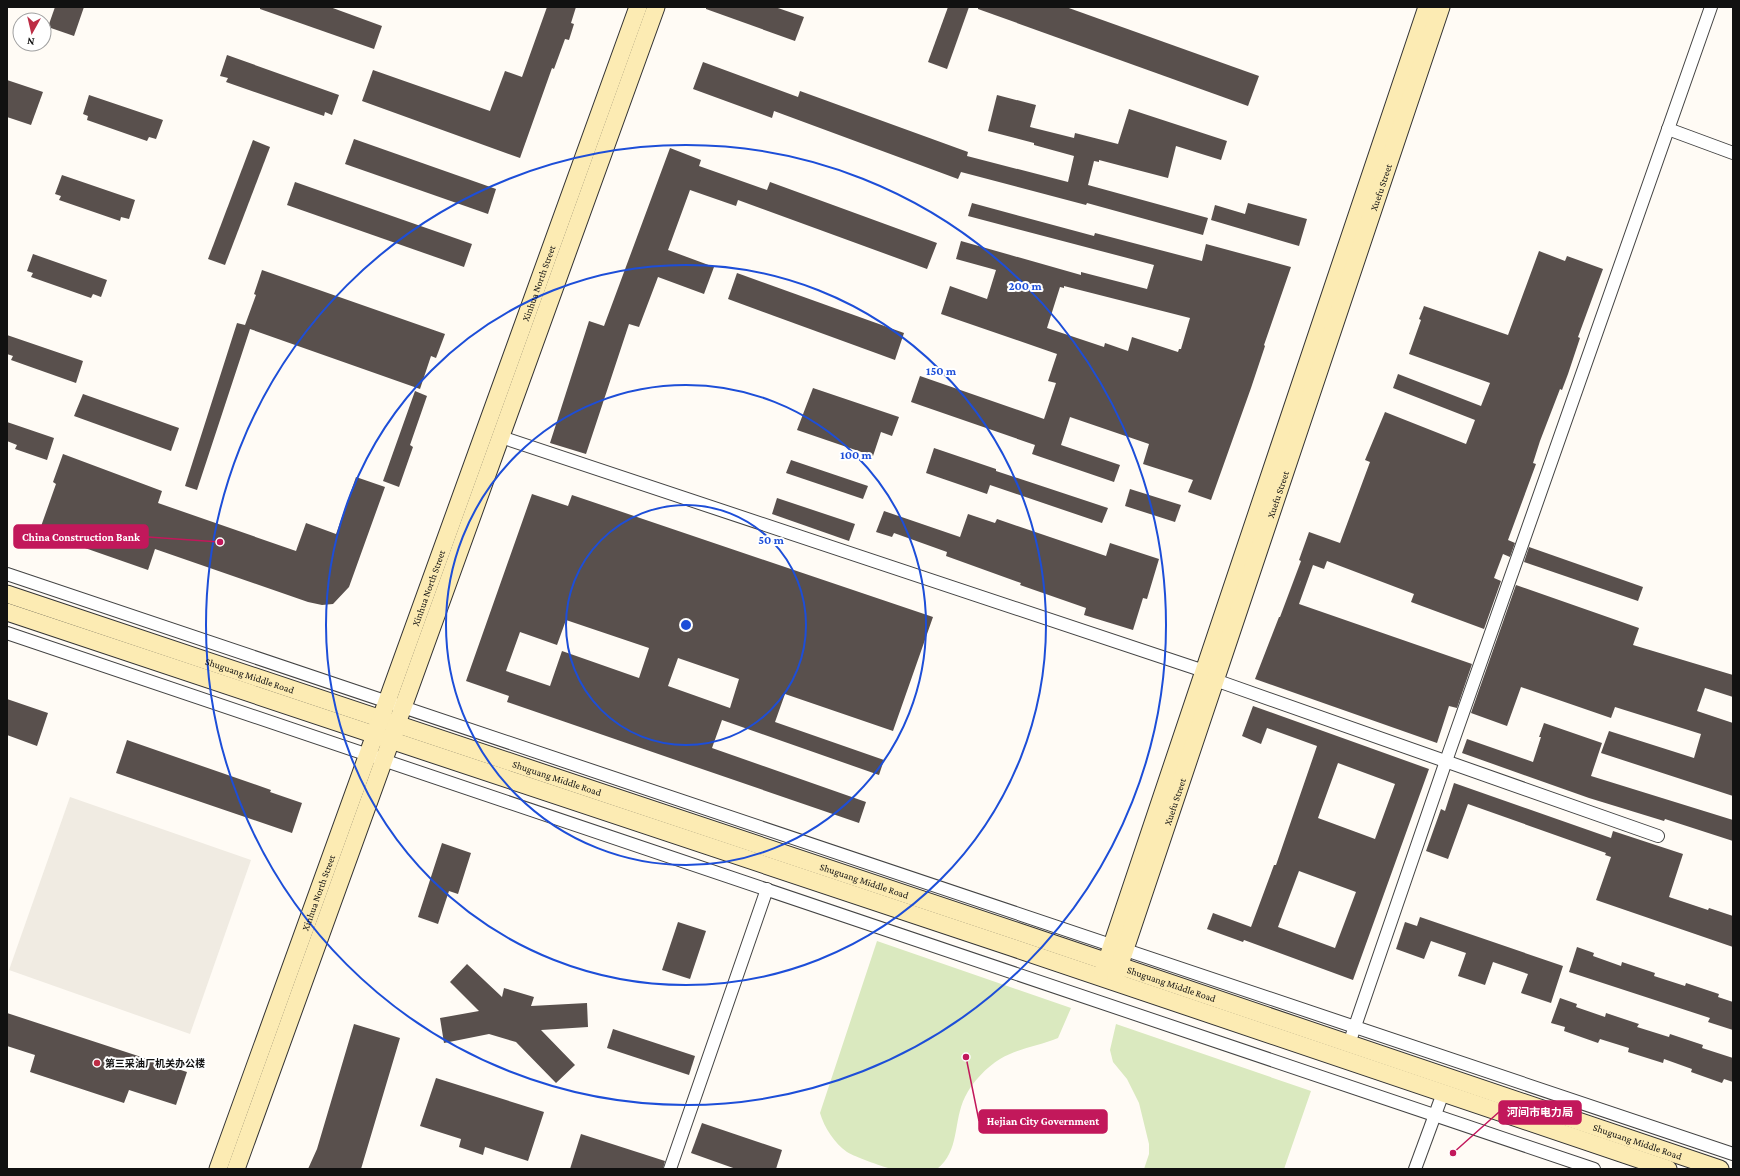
<svg xmlns="http://www.w3.org/2000/svg" width="1740" height="1176" font-family="'Crimson Pro','Noto Sans SC',serif">
  <rect width="100%" height="100%" fill="#fffbf5"/>
  <g fill="#dae9bf">
    <path d="M877,941L1071,1008L1058,1038C1039,1046 1018,1048 1000,1059C987,1067 972,1082 965,1097C953,1121 960,1151 937,1169C923,1169 903,1172 891,1169C881,1166 855,1157 847,1152C835,1144 824,1127 820,1113Z"/>
    <polygon points="1116,1024 1311,1091 1284,1169 1144,1169 1149,1154 1149,1144 1139,1103 1127,1079 1113,1062 1110,1050"/>
  </g>
  <polygon fill="#f0ebe2" points="70,797 251,860 190,1034 9,970"/>
  <g fill="#59504d" fill-rule="evenodd">
    <polygon points="55,7 84,7 74,36 48,27"/>
    <polygon points="260,7 330,7 382,26 374,49 260,9"/>
    <polygon points="547,7 576,7 571,23 574,24 569,40 565,39 554,69 552,68 520,158 362,101 373,70 490,111 505,71 522,77"/>
    <polygon points="706,7 775,7 804,17 795,41 706,9"/>
    <polygon points="948,7 969,7 947,69 928,62"/>
    <polygon points="978,7 1066,7 1259,76 1248,106 978,9"/>
    <polygon points="227,55 339,95 332,115 325,112 324,116 226,82 228,78 220,76"/>
    <polygon points="703,62 798,97 800,91 968,152 967,156 1068,182 1074,156 1034,145 1034,143 988,131 997,95 1036,105 1030,127 1074,138 1075,133 1118,144 1129,109 1227,141 1221,160 1176,146 1168,178 1099,160 1099,162 1094,161 1088,185 1208,218 1203,235 1087,203 1086,205 961,172 958,179 774,111 772,118 693,89"/>
    <polygon points="7,80 43,92 31,125 7,117"/>
    <polygon points="89,95 163,120 156,139 149,137 147,141 87,120 88,116 83,114"/>
    <polygon points="354,139 496,189 488,214 345,164"/>
    <polygon points="253,140 270,147 225,265 208,259"/>
    <polygon points="670,148 701,160 699,166 767,190 770,182 937,243 927,269 738,200 736,206 690,190 668,250 714,267 704,294 658,277 639,327 629,324 586,454 550,443 589,321 604,326"/>
    <polygon points="62,175 135,200 129,219 121,217 120,221 59,200 61,196 55,194"/>
    <polygon points="295,182 472,244 464,267 287,205"/>
    <path d="M972,203L1094,236L1095,233L1202,261L1206,244L1291,267L1264,345L1265,346L1251,388L1211,500L1188,492L1193,480L1143,464L1149,444L1070,417L1061,445L1120,465L1114,482L1032,454L1035,445L911,402L920,376L1044,419L1056,383L1048,381L1057,354L941,314L950,286L987,299L996,270L956,259L961,241L1081,275V272L1147,289L1154,265L968,216ZM1064,286L1190,318L1181,349H1179L1178,352L1132,337L1128,351L1105,343L1104,347L1047,328L1060,287L1064,288Z"/>
    <polygon points="1248,203 1307,219 1299,246 1211,220 1215,205 1245,214"/>
    <polygon points="1539,251 1565,261 1567,256 1603,269 1578,337 1580,338 1568,374 1562,390 1560,389 1540,441 1533,463 1536,464 1508,540 1515,543 1510,557 1503,554 1494,578 1501,581 1484,629 1411,602 1414,594 1327,561 1324,569 1313,565 1299,604 1472,664 1457,708 1449,706 1437,743 1255,679 1279,617 1280,617 1301,561 1299,560 1309,532 1340,543 1370,462 1365,460 1385,412 1466,444 1475,420 1393,388 1398,374 1481,406 1490,383 1409,354 1421,320 1419,319 1424,306 1508,335"/>
    <polygon points="33,254 107,280 101,297 93,294 91,298 31,277 33,273 27,271"/>
    <polygon points="262,270 445,334 436,358 431,356 420,389 250,329 197,490 185,486 237,323 245,325 256,295 254,294"/>
    <polygon points="737,273 904,333 895,360 728,299"/>
    <polygon points="7,335 83,361 76,383 11,360 13,356 7,354"/>
    <polygon points="813,388 899,417 892,436 881,432 873,456 797,430"/>
    <polygon points="415,391 427,396 410,445 413,447 399,487 383,481"/>
    <polygon points="83,394 179,428 171,451 74,416"/>
    <polygon points="7,422 54,438 47,460 15,449 17,445 7,441"/>
    <polygon points="934,448 996,469 996,471 1108,508 1102,523 990,485 987,494 926,473"/>
    <polygon points="63,454 162,491 158,503 296,551 306,523 336,534 356,477 385,487 349,587 333,604 322,605 308,602 155,549 148,570 39,532 56,484 53,482"/>
    <polygon points="791,460 868,486 863,499 786,473"/>
    <polygon points="1130,489 1181,505 1175,522 1125,506"/>
    <path d="M532,494L568,506L572,495L933,617L893,731L785,694L775,722L884,760L879,775L722,720L712,748L866,802L859,823L507,702L509,696L466,681ZM566,620L649,648L639,678L562,651L550,686L506,671L520,632L557,645ZM678,658L739,679L730,708L668,686Z"/>
    <polygon points="777,498 855,524 849,541 772,514"/>
    <polygon points="884,511 960,537 968,514 995,523 997,519 1106,556 1110,543 1159,559 1147,599 1143,598 1133,630 1084,615 1086,608 1020,585 1021,583 946,556 947,552 894,533 892,537 876,532"/>
    <polygon points="1529,547 1643,587 1638,601 1524,562"/>
    <polygon points="1516,585 1639,628 1633,645 1733,675 1733,697 1705,688 1697,711 1733,723 1733,796 1601,753 1609,731 1694,758 1701,734 1615,707 1611,718 1521,687 1507,726 1471,713"/>
    <polygon points="7,699 48,713 37,746 7,735"/>
    <path d="M1253,706L1429,769L1353,980L1244,940L1243,942L1207,929L1213,913L1251,927L1274,865H1276L1317,746L1267,728L1261,744L1242,736ZM1338,763L1395,784L1375,839L1318,818ZM1299,871L1356,892L1335,948L1278,927Z"/>
    <polygon points="1544,723 1602,743 1591,776 1733,820 1733,841 1665,819 1664,821 1589,798 1462,753 1467,739 1533,762 1541,737 1539,737"/>
    <polygon points="127,740 271,790 270,792 302,803 292,833 116,773"/>
    <polygon points="1454,783 1611,838 1613,831 1683,854 1669,897 1708,910 1709,908 1733,916 1733,947 1596,900 1611,857 1605,855 1606,853 1468,804 1448,859 1426,851 1441,809 1445,811"/>
    <polygon points="442,843 471,853 458,894 449,891 438,924 418,917"/>
    <polygon points="1420,917 1563,966 1551,1003 1521,993 1528,974 1493,962 1485,985 1458,976 1466,953 1431,941 1424,959 1396,949 1405,922 1417,926"/>
    <polygon points="678,922 706,931 690,979 662,970"/>
    <polygon points="1577,947 1594,953 1593,956 1621,966 1622,962 1655,973 1654,976 1685,986 1686,983 1719,994 1718,997 1733,1002 1733,1030 1708,1022 1710,1018 1569,972"/>
    <polygon points="467,964 502,997 504,988 534,997 531,1006 587,1003 588,1027 541,1030 575,1065 556,1083 516,1042 489,1034 444,1043 440,1018 479,1011 450,982"/>
    <polygon points="1560,998 1577,1004 1576,1007 1605,1017 1606,1013 1639,1024 1637,1027 1669,1037 1670,1034 1703,1045 1702,1048 1733,1058 1733,1082 1724,1079 1722,1083 1691,1072 1692,1069 1664,1059 1663,1063 1628,1052 1629,1048 1600,1039 1598,1043 1564,1031 1565,1027 1551,1023"/>
    <polygon points="7,1013 187,1072 176,1105 129,1090 124,1103 30,1072 35,1055 7,1046"/>
    <polygon points="354,1024 400,1038 361,1169 308,1169 317,1149"/>
    <polygon points="613,1029 695,1056 689,1075 607,1048"/>
    <polygon points="436,1078 544,1112 528,1161 485,1147 483,1155 459,1147 461,1139 420,1126"/>
    <polygon points="702,1123 782,1150 776,1169 736,1169 691,1153"/>
    <polygon points="581,1134 665,1161 663,1169 570,1169"/>
  </g>
  <g fill="none" stroke-linecap="round" stroke-linejoin="round">
    <defs>
      <g id="street">
        <polyline points="1668,129 1733,153"/>
        <polyline points="501,437 1204,671"/>
        <polyline points="7,574 1733,1154"/>
        <polyline points="7,633 1594,1169"/>
        <polyline points="1215,680 1658,836"/>
        <polyline points="1352,1035 1446,761 1711,7"/>
        <polyline points="670,1169 767,889"/>
        <polyline points="1415,1169 1443,1093"/>
      </g>
      <g id="secondary">
        <path id="s1" d="M7,594L1019,932L1720,1169"/>
        <polyline points="7,612 1014,948 1668,1169"/>
        <polyline points="1103,972 1427,7"/>
        <path id="s2" d="M1116,976L1441,7"/>
        <path id="s3" d="M218,1169L638,7"/>
        <polyline points="236,1169 656,7"/>
      </g>
    </defs>
    <use href="#street" stroke="#444" stroke-width="14"/>
    <use href="#secondary" stroke="#333" stroke-width="19"/>
    <use href="#street" stroke="#fff" stroke-width="12"/>
    <use href="#secondary" stroke="#fcebb3" stroke-width="17"/>
  </g>
  <g fill="none" stroke="#1d4ed8" stroke-width="2">
    <circle cx="686" cy="625" r="120"/>
    <circle cx="686" cy="625" r="240"/>
    <circle cx="686" cy="625" r="360"/>
    <circle cx="686" cy="625" r="480"/>
  </g>
  <circle fill="#bd2d45" stroke="#fff" stroke-width="1.5" cx="97" cy="1063" r="4"/>
  <g text-anchor="middle" dominant-baseline="central" stroke-width="4" stroke-linejoin="round" paint-order="stroke">
    <g font-size="10" fill="#111" stroke="#fff">
      <text stroke="none"><textPath href="#s2" startOffset="832">Xuefu Street</textPath></text>
      <text stroke="none"><textPath href="#s3" startOffset="942">Xinhua North Street</textPath></text>
      <text stroke="none"><textPath href="#s2" startOffset="508">Xuefu Street</textPath></text>
      <text stroke="none"><textPath href="#s3" startOffset="618">Xinhua North Street</textPath></text>
      <text stroke="none"><textPath href="#s1" startOffset="256">Shuguang Middle Road</textPath></text>
      <text stroke="none"><textPath href="#s1" startOffset="580">Shuguang Middle Road</textPath></text>
      <text stroke="none"><textPath href="#s2" startOffset="184">Xuefu Street</textPath></text>
      <text stroke="none"><textPath href="#s1" startOffset="904">Shuguang Middle Road</textPath></text>
      <text stroke="none"><textPath href="#s3" startOffset="294">Xinhua North Street</textPath></text>
      <text stroke="none"><textPath href="#s1" startOffset="1228">Shuguang Middle Road</textPath></text>
      <text stroke="none"><textPath href="#s1" startOffset="1720">Shuguang Middle Road</textPath></text>
    </g>
    <g font-size="10" font-weight="bold" fill="#111" stroke="#fff" text-anchor="start">
      <text x="105" y="1063">第三采油厂机关办公楼</text>
    </g>
  </g>
  <circle cx="686" cy="625" r="6" fill="#1d4ed8" stroke="#fff" stroke-width="2"/>
  <g font-size="12" text-anchor="middle" font-weight="bold" fill="#1d4ed8" stroke="#fff" stroke-width="4" stroke-linejoin="round" paint-order="stroke">
    <text x="1025" y="290">200 m</text>
    <text x="941" y="375">150 m</text>
    <text x="856" y="459">100 m</text>
    <text x="771" y="544">50 m</text>
  </g>
  <path fill="none" stroke="#c2185b" stroke-width="1.5" d="M220 542L148 537M1453 1153L1499 1112M966 1057L979 1121"/>
  <g fill="#c2185b" stroke="#fff" stroke-width="1.5">
    <circle cx="220" cy="542" r="4"/>
    <circle cx="1453" cy="1153" r="4"/>
    <circle cx="966" cy="1057" r="4"/>
  </g>
  <g fill="#c2185b" stroke="#c2185b" stroke-width="1.5">
    <rect x="14" y="525" width="134" height="23" rx="4"/>
    <rect x="1499" y="1101" width="82" height="23" rx="4"/>
    <rect x="979" y="1110" width="128" height="23" rx="4"/>
  </g>
  <g font-size="11" text-anchor="middle" font-weight="bold" fill="#fff">
    <text x="81" y="541">China Construction Bank</text>
    <text x="1540" y="1116">河间市电力局</text>
    <text x="1043" y="1125">Hejian City Government</text>
  </g>
  <rect width="1740" height="1176" fill="none" stroke="#111111" stroke-width="16"/>
  <g transform="translate(32 32) rotate(188)"><circle r="19" fill="#ffffff" stroke="#a0a0a0"/>
  <path d="M0-3L7 15L0 10L-7 15Z" fill="#bd2d45"/>
  <text y="-6" font-size="11" font-weight="bold" text-anchor="middle" fill="#111111">N</text>
  </g>
</svg>
